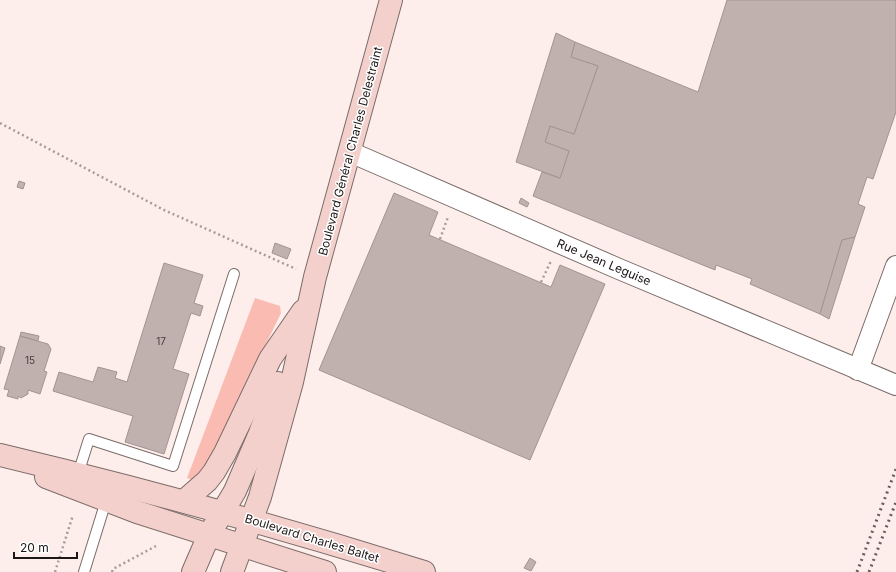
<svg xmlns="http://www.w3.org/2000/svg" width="896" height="572" font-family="Inter,sans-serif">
  <rect width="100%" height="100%" fill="#feeeeb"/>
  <polygon fill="#fabbb2" points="255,298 280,306 281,313 209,462 192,480 187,478"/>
  <g fill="#c0b0ae" stroke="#a39492">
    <polygon points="727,0 896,0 896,112 873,179 867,177 858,204 865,207 855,237 842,240 820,314 750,284 752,279 716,265 715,270 533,196 542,172 560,178 569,151 545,142 550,126 574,134 598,66 571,57 575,42 698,92"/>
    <polygon points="556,33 575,42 571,57 598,66 574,134 550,126 545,142 569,151 560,178 516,162"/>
    <polygon points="19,181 25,183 23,189 17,187"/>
    <polygon points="394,193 438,212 429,235 551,287 560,265 605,284 530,460 319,370"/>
    <polygon points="521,198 529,203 527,207 519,203"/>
    <polygon points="855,237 829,319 820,314 842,240"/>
    <polygon points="275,243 291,249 287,259 272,253"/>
    <polygon points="164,263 203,275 194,303 203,306 200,316 191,313 173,369 189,374 164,454 125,442 133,416 53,391 59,372 93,382 98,367 117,372 115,378 127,382"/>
    <polygon points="21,332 39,336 38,341 20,336"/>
    <polygon points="20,336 48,344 51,349 44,371 47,372 40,394 28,390 28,394 21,398 18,396 18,399 7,396 9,390 4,389"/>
    <polygon points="0,346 5,348 0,364"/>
    <polygon points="530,558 536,562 531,571 524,568"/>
  </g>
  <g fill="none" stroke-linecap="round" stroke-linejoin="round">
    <defs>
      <g id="lane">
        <polyline points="78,474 89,439 173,466 234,274"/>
        <polyline points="84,572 106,501"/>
      </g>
      <g id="street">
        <polyline points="350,152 619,269 896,385"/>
        <polyline points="858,370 896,266"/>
      </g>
      <g id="secondary">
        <path d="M0,455C143,489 284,528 424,572"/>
        <polyline points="46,477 137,512 325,572"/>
        <polyline points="184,501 207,481 214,472 225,453 270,359 303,311"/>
        <polyline points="193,572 209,535 235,491 260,433 278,383"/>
        <polyline points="232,572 260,497 292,382 315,277 391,0"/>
      </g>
    </defs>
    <use href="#lane" stroke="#7a6c69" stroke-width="12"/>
    <use href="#street" stroke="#7a6c69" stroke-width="22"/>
    <use href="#secondary" stroke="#7a6c69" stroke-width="24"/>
    <g stroke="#a79b98" stroke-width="2.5" stroke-dasharray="2 3" stroke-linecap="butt">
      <polyline points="0,123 164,210 296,269"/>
      <polyline points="440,239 448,217"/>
      <polyline points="541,282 551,261"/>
      <polyline points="55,572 73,515"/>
      <polyline points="112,572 113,569 156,546"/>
    </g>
    <use href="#lane" stroke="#fff" stroke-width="10"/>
    <use href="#street" stroke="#fff" stroke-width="20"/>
    <use href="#secondary" stroke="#f4d0cc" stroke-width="22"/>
    <g stroke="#685e5d" stroke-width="3" stroke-dasharray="2 4" stroke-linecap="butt">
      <polyline points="857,572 896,469"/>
      <polyline points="869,572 896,502"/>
    </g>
  </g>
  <g text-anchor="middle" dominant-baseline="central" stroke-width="3" stroke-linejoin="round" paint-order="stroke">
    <g font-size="10" fill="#453c3b">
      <text x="161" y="341">17</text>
      <text x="30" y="360">15</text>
    </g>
    <g font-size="12" fill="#1c1615" stroke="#fff">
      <text transform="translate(350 151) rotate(-75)">Boulevard Général Charles Delestraint</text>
      <text transform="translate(604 262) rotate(23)">Rue Jean Leguise</text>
      <text transform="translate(312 538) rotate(17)">Boulevard Charles Baltet</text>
    </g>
  </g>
  <path d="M14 552v6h63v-6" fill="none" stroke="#1c1615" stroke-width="2"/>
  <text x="20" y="552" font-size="12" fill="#1c1615" stroke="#ffffff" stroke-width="3" paint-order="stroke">20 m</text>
</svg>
